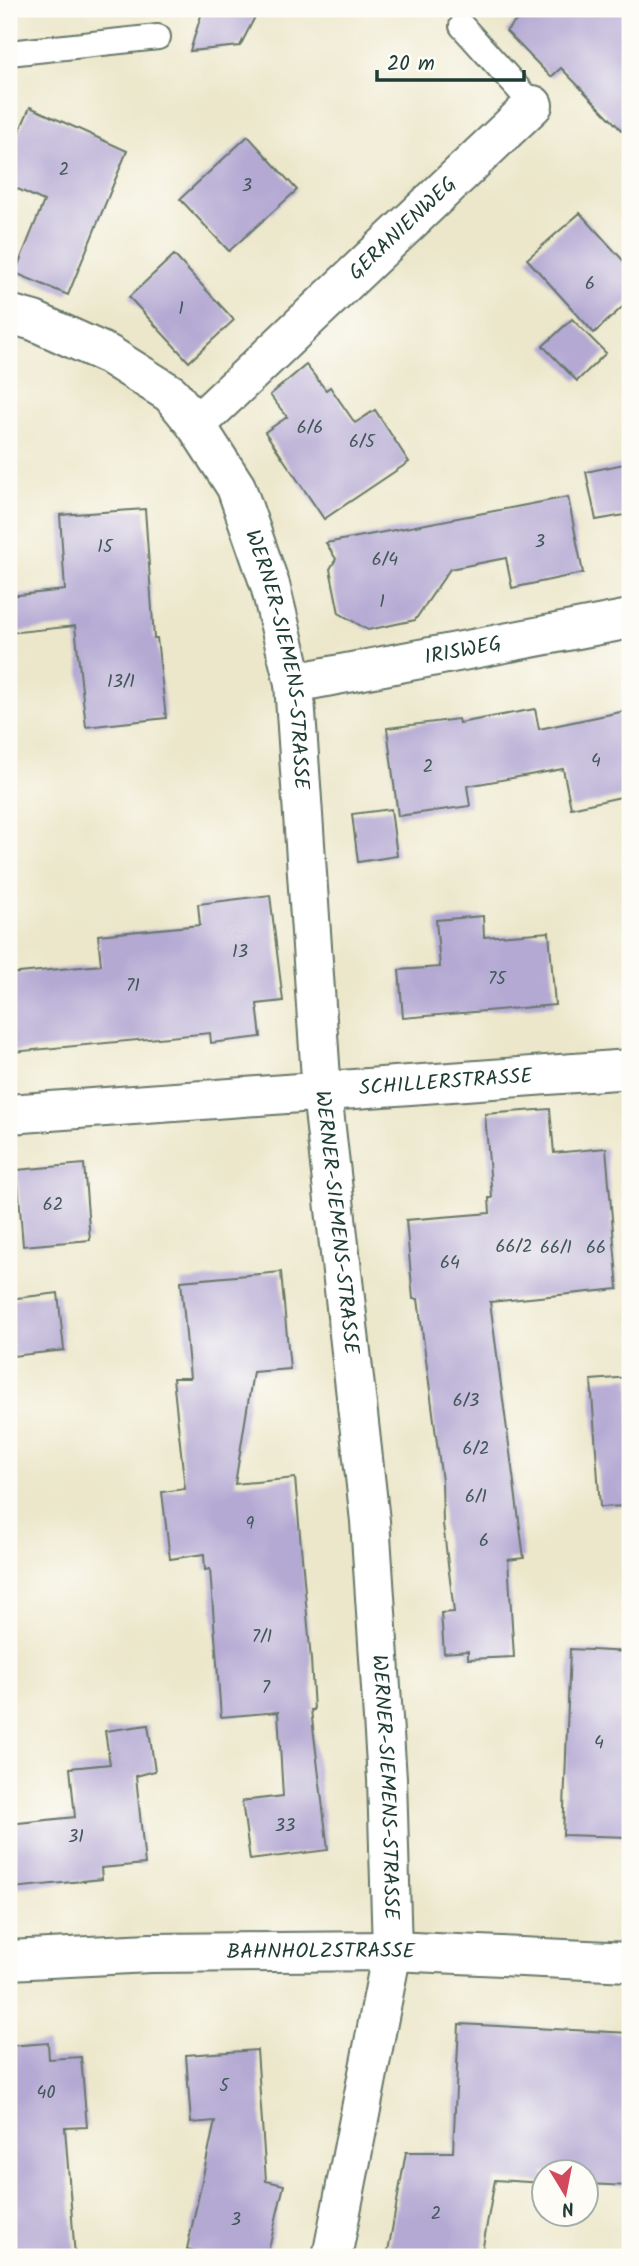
<svg xmlns="http://www.w3.org/2000/svg" width="639" height="2266" font-family="Kalam,sans-serif">
  <rect width="100%" height="100%" fill="#fdfcf7"/>
  <filter id="ink" filterUnits="userSpaceOnUse"><feTurbulence type="fractalNoise" baseFrequency=".0143" numOctaves="2"/><feDisplacementMap in="SourceGraphic" scale="14" xChannelSelector="R" yChannelSelector="G"/><feConvolveMatrix kernelMatrix="1 2 1 2 8 2 1 2 1" color-interpolation-filters="sRGB"/></filter>
  <filter id="wash" filterUnits="userSpaceOnUse"><feTurbulence type="fractalNoise" baseFrequency=".00686" numOctaves="4" result="noise"/><feDisplacementMap in="SourceGraphic" scale="28" xChannelSelector="R" yChannelSelector="G"/><feGaussianBlur stdDeviation="1.57" result="paint"/><feColorMatrix in="noise" values="0 0 0 0 0 0 0 0 0 0 0 0 0 0 0 0 0 1.4 0 .05"/><feComposite in="paint" operator="in"/></filter>
  <g filter="url(#wash)">
    <rect width="100%" height="100%" fill="#ece7cb"/>
    <g id="blocks">
      <g fill="#b4a9d3">
        <polygon points="203,9 259,9 240,46 190,51"/>
        <polygon points="528,9 630,9 630,139 561,68 551,77 506,31"/>
        <polygon points="30,107 127,151 68,295 15,273 44,201 9,185 9,155"/>
        <polygon points="248,136 297,190 229,251 180,199"/>
        <polygon points="580,213 630,268 630,300 594,333 527,259"/>
        <polygon points="174,255 234,320 189,362 129,297"/>
        <polygon points="572,319 606,353 577,381 543,346"/>
        <polygon points="306,365 326,390 330,387 355,423 375,410 409,462 324,519 265,432 287,417 270,395"/>
        <polygon points="624,464 630,494 630,514 596,520 586,472"/>
        <polygon points="568,497 583,573 512,588 506,558 450,569 415,620 368,630 339,613 330,569 336,559 326,543"/>
        <polygon points="145,509 154,638 157,638 166,718 86,727 75,626 9,633 9,596 65,590 60,515"/>
        <polygon points="535,709 539,729 630,710 630,795 571,808 563,769 467,786 470,806 398,816 387,728 458,719 459,723"/>
        <polygon points="391,809 397,856 358,862 352,814"/>
        <polygon points="270,895 283,1001 257,1004 261,1037 211,1043 210,1033 13,1052 9,974 101,965 98,935 200,925 198,904"/>
        <polygon points="483,916 484,937 549,932 555,1005 403,1018 399,970 440,967 436,920"/>
        <polygon points="550,1109 554,1153 606,1148 618,1289 490,1302 524,1558 508,1560 514,1657 468,1659 468,1651 444,1653 441,1613 454,1612 443,1524 442,1481 418,1299 413,1299 406,1220 490,1213 489,1198 492,1198 485,1114"/>
        <polygon points="84,1164 90,1240 23,1246 17,1170"/>
        <polygon points="281,1272 290,1369 253,1372 235,1484 295,1478 311,1660 314,1710 311,1710 328,1850 250,1860 242,1801 283,1796 278,1712 221,1717 210,1569 205,1570 204,1554 170,1559 162,1492 185,1489 173,1378 190,1378 181,1281"/>
        <polygon points="58,1293 64,1350 13,1356 9,1299"/>
        <polygon points="630,1377 630,1506 600,1507 591,1380"/>
        <polygon points="570,1649 630,1652 630,1837 563,1835"/>
        <polygon points="148,1725 155,1771 136,1776 145,1864 101,1868 102,1879 13,1888 9,1824 75,1817 70,1768 110,1764 105,1731"/>
        <polygon points="459,2024 630,2033 630,2186 586,2184 586,2172 544,2172 544,2183 495,2180 481,2257 387,2257 406,2152 453,2152"/>
        <polygon points="48,2043 49,2059 81,2057 87,2127 65,2128 75,2257 9,2257 9,2046"/>
        <polygon points="257,2050 266,2181 284,2185 267,2257 202,2257 204,2253 187,2249 215,2121 191,2123 186,2055"/>
      </g>
    </g>
  </g>
  <g filter="url(#ink)">
    <use href="#blocks" fill-opacity="0" stroke="#677869" stroke-width="2"/>
    <g fill="none" stroke-linecap="round" stroke-linejoin="round">
      <defs>
        <g id="service">
          <polyline points="462,26 533,105"/>
          <polyline points="9,53 158,37"/>
        </g>
        <g id="minor">
          <path id="s1" d="M9,314L34,321L109,355L171,394L196,425L236,487L270,585L294,683L322,1093L370,1521L387,1779L392,1951L332,2257"/>
          <path id="s2" d="M196,425L533,105"/>
          <path id="s3" d="M294,683L630,619"/>
          <path id="s4" d="M9,1114L630,1069"/>
        </g>
        <g id="tertiary">
          <path id="s5" d="M9,1960L150,1953L392,1951L630,1962"/>
        </g>
      </defs>
      <use href="#service" stroke="#677869" stroke-width="28"/>
      <use href="#minor" stroke="#677869" stroke-width="42"/>
      <use href="#tertiary" stroke="#677869" stroke-width="42"/>
      <use href="#service" stroke="#fff" stroke-width="24"/>
      <use href="#minor" stroke="#fff" stroke-width="38"/>
      <use href="#tertiary" stroke="#fff" stroke-width="38"/>
    </g>
  </g>
  <g text-anchor="middle" dominant-baseline="central" stroke-width="7" stroke-linejoin="round" paint-order="stroke">
    <g font-size="18" fill="#44585c">
      <text x="64" y="170">2</text>
      <text x="247" y="186">3</text>
      <text x="590" y="284">6</text>
      <text x="181" y="309">1</text>
      <text x="310" y="428">6/6</text>
      <text x="362" y="442">6/5</text>
      <text x="540" y="542">3</text>
      <text x="105" y="547">15</text>
      <text x="385" y="560">6/4</text>
      <text x="382" y="602">1</text>
      <text x="121" y="682">13/1</text>
      <text x="596" y="761">4</text>
      <text x="428" y="767">2</text>
      <text x="240" y="952">13</text>
      <text x="497" y="979">75</text>
      <text x="133" y="986">71</text>
      <text x="53" y="1205">62</text>
      <text x="514" y="1247">66/2</text>
      <text x="556" y="1248">66/1</text>
      <text x="596" y="1248">66</text>
      <text x="450" y="1263">64</text>
      <text x="466" y="1401">6/3</text>
      <text x="476" y="1449">6/2</text>
      <text x="476" y="1497">6/1</text>
      <text x="250" y="1524">9</text>
      <text x="484" y="1541">6</text>
      <text x="262" y="1637">7/1</text>
      <text x="266" y="1688">7</text>
      <text x="599" y="1743">4</text>
      <text x="285" y="1826">33</text>
      <text x="76" y="1837">31</text>
      <text x="224" y="2086">5</text>
      <text x="46" y="2093">40</text>
      <text x="436" y="2214">2</text>
      <text x="236" y="2220">3</text>
    </g>
    <g font-size="21" fill="#1f3d34" stroke="#fdfcf7">
      <text stroke="none"><textPath href="#s2" startOffset="285">GERANIENWEG</textPath></text>
      <text stroke="none"><textPath href="#s3" startOffset="172">IRISWEG</textPath></text>
      <text stroke="none"><textPath href="#s1" startOffset="474">WERNER-SIEMENS-STRASSE</textPath></text>
      <text stroke="none"><textPath href="#s4" startOffset="438">SCHILLERSTRASSE</textPath></text>
      <text stroke="none"><textPath href="#s1" startOffset="1041">WERNER-SIEMENS-STRASSE</textPath></text>
      <text stroke="none"><textPath href="#s1" startOffset="1608">WERNER-SIEMENS-STRASSE</textPath></text>
      <text stroke="none"><textPath href="#s5" startOffset="312">BAHNHOLZSTRASSE</textPath></text>
    </g>
  </g>
  <rect width="639" height="2266" fill="none" stroke="#fdfcf7" stroke-width="35"/>
  <g transform="translate(565 2193) rotate(170)"><circle r="33" fill="#fdfcf7" stroke="#a4b0a9" stroke-width="2"/>
  <path d="M0-5L12 26L0 18L-12 26Z" fill="#d1495b"/>
  <text y="-10" font-size="19" font-weight="bold" text-anchor="middle" fill="#1f3d34">N</text>
  </g>
  <path d="M377 70v10h147v-10" fill="none" stroke="#1f3d34" stroke-width="3.5"/>
  <text x="387" y="70" font-size="21" fill="#1f3d34" stroke="#fdfcf7" stroke-width="5" paint-order="stroke">20 m</text>
</svg>
